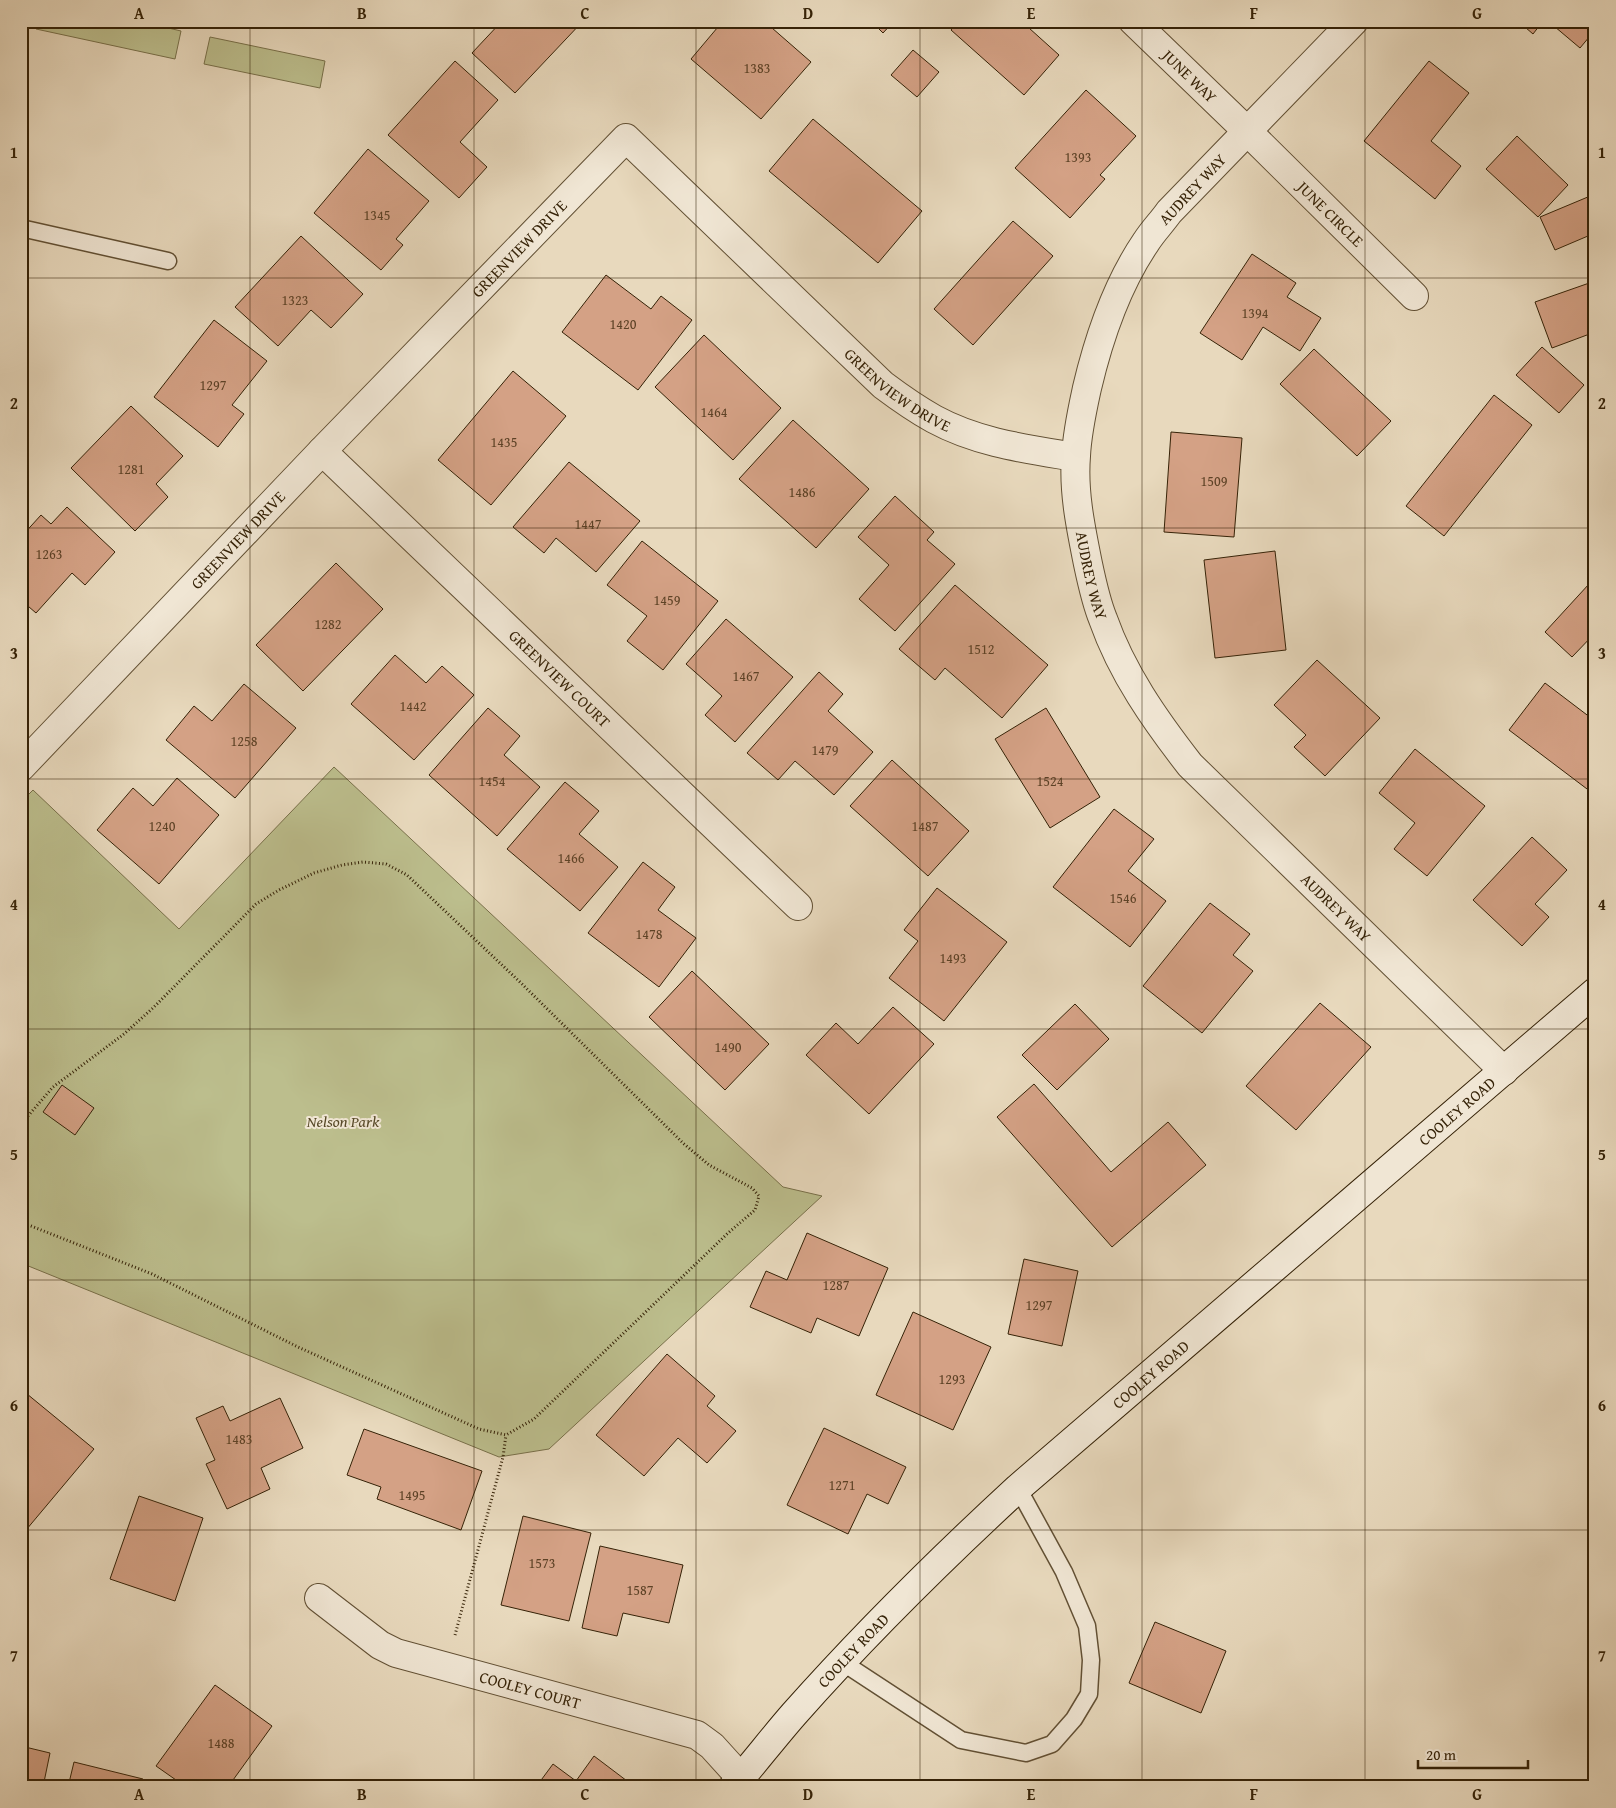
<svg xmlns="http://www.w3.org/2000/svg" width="1616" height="1808" font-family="'Gentium Book Plus',serif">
  <rect width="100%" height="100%" fill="#e8d9bd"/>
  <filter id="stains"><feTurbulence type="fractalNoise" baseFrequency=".004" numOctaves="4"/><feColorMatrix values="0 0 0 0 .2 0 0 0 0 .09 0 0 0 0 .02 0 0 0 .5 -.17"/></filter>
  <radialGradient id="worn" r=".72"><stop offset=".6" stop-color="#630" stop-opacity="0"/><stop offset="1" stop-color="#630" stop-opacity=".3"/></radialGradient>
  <g fill="#bcbe8d" stroke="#78704a">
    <polygon points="37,21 139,21 181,31 175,59 36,29"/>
    <polygon points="210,37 325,61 320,88 204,64"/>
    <polygon points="334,767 783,1187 822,1196 549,1449 499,1457 21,1263 21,802 33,790 179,929"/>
  </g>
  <g fill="#d4a185" stroke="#352207">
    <polygon points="502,21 583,21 515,93 472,53"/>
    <polygon points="723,21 764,21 811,62 761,119 691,59"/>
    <polygon points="871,21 894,21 883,33"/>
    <polygon points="959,21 1035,21 1029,28 1059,55 1024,95 951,30"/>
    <polygon points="1518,21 1543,21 1533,34"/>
    <polygon points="1548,21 1595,21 1595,30 1580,48"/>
    <polygon points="913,50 939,72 917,97 891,75"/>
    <polygon points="455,61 498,100 460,142 487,167 459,198 388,135"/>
    <polygon points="1429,61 1469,93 1431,141 1461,166 1435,199 1364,141"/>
    <polygon points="1086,90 1136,136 1100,175 1105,179 1070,218 1015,168"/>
    <polygon points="813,119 922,211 878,263 769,171"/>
    <polygon points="1517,136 1568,185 1538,217 1486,169"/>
    <polygon points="368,149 429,201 396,239 403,245 381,270 314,213"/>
    <polygon points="1595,194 1595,233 1555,250 1540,217"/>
    <polygon points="1013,221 1053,256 973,345 934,309"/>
    <polygon points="301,236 363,294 331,328 311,310 278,346 235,307"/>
    <polygon points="1252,254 1296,283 1287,297 1321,318 1300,351 1263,327 1242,360 1200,333"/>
    <polygon points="606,275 651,309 661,296 692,320 638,390 562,332"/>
    <polygon points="1595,281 1595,332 1552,348 1535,302"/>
    <polygon points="214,320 267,361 232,405 244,414 218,447 154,397"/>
    <polygon points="704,335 781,408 733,460 655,387"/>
    <polygon points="1542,347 1584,385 1559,413 1516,375"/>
    <polygon points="1314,349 1391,421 1357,456 1280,384"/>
    <polygon points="513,371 566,416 491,505 438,460"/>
    <polygon points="1494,395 1532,425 1444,536 1406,506"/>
    <polygon points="131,406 183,456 156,484 168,497 135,531 71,468"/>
    <polygon points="793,420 869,489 816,548 739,479"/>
    <polygon points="1171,432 1242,438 1234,537 1164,532"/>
    <polygon points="569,462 640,521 596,572 556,538 544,553 513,527"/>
    <polygon points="895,496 934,532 927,540 955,564 895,631 859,599 889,565 858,537"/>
    <polygon points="67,507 115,552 85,585 72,573 36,613 21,600 21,537 41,515 51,524"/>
    <polygon points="642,541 718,601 663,670 627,641 647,616 607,585"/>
    <polygon points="1275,551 1286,650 1215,658 1204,560"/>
    <polygon points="336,563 383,609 303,691 256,645"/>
    <polygon points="1589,584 1595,590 1595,633 1572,657 1545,632"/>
    <polygon points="955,585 1048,665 1002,718 945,668 935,680 899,649"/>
    <polygon points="726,619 793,677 735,742 705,715 722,696 686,664"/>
    <polygon points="21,627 28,632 21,641"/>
    <polygon points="395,655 426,683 442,666 474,695 414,760 351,704"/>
    <polygon points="1317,660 1380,718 1325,776 1294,747 1306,735 1274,705"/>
    <polygon points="819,672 843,694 828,711 873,752 834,795 795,761 778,780 747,753"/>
    <polygon points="1545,683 1595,721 1595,795 1509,730"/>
    <polygon points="244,684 296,728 235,798 166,740 194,706 212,721"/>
    <polygon points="488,708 520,736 504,755 540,787 497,836 429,775"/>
    <polygon points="1046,708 1100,797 1050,828 995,739"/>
    <polygon points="1415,749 1485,806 1427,876 1394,849 1415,823 1379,793"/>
    <polygon points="892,760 969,831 928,876 850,806"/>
    <polygon points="177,778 219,815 159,884 97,830 133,788 153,806"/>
    <polygon points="565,782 599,811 579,834 618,867 580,911 507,849"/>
    <polygon points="1114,809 1154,839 1128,871 1166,901 1130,947 1053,887"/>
    <polygon points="1532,837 1567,870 1535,904 1549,917 1522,946 1473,900"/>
    <polygon points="643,862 675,887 658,910 696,938 659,987 588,933"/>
    <polygon points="937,888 1007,942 944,1021 889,978 918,941 904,930"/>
    <polygon points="1210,903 1250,934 1233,955 1253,971 1202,1033 1143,986"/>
    <polygon points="692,971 769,1044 725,1090 649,1017"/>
    <polygon points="1320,1003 1371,1047 1296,1130 1246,1086"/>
    <polygon points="1075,1004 1109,1039 1057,1090 1022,1055"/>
    <polygon points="893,1007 934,1044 869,1114 806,1055 836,1023 858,1044"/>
    <polygon points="1034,1084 1111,1172 1168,1122 1206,1165 1112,1247 997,1117"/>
    <polygon points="62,1085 94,1108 75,1135 43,1112"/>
    <polygon points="807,1233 888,1268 859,1336 817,1318 811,1333 750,1307 766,1271 787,1280"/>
    <polygon points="1024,1259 1078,1271 1062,1346 1008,1334"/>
    <polygon points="913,1312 991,1347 953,1430 876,1395"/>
    <polygon points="667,1354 715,1396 707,1406 736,1431 707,1463 678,1438 644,1476 596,1435"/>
    <polygon points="21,1389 94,1449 21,1536 22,1464"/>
    <polygon points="280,1398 303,1448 261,1468 270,1489 227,1509 206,1464 215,1460 196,1418 223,1406 230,1421"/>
    <polygon points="824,1428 906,1467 888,1504 867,1494 848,1534 787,1505"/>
    <polygon points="364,1429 482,1471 461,1530 377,1499 381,1487 347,1475"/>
    <polygon points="139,1496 203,1518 175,1601 110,1579"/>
    <polygon points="523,1516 591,1533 569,1621 501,1605"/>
    <polygon points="600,1546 683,1565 669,1623 623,1613 617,1636 582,1628"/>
    <polygon points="1155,1622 1226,1651 1201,1713 1129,1683"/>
    <polygon points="215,1685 272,1726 228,1787 186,1787 156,1766"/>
    <polygon points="21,1746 50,1753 43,1787 21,1787"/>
    <polygon points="594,1756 635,1787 536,1787 553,1764 576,1781"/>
    <polygon points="74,1762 143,1779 141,1787 68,1787"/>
  </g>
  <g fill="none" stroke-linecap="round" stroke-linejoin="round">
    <defs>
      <g id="lane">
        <polyline points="21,228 168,261"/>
        <polyline points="842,1662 961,1740 1026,1753 1052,1744 1074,1719 1089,1694 1091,1660 1087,1626 1064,1572 1018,1488"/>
      </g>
      <g id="street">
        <path id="s1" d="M1133,21L1247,131L1414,296"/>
        <path id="s2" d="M1354,21L1169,212C1162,222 1153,231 1146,242C1116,286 1099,337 1087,388C1082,411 1077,433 1076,456C1073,492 1081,529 1088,564C1092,583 1096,602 1103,619C1122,673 1155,720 1190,765L1504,1071"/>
        <path id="s3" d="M322,451L798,906"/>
        <path id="s4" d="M21,767L322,451L626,138L883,385C899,397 916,409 934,419C978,443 1027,449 1075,457"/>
        <path id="s5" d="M319,1598L380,1645L396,1653L697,1735L712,1746L741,1778"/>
      </g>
      <g id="secondary">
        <path id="s6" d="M733,1787C754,1763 773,1738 794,1714C864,1635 940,1560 1018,1488L1595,992"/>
      </g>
    </defs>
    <use href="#lane" stroke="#625034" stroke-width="19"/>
    <use href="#street" stroke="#625034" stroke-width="30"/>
    <use href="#secondary" stroke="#352207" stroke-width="30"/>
    <g stroke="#352207" stroke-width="3" stroke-dasharray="1 2.5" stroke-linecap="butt">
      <polyline points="21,1124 53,1087 124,1034 154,1007 256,904 279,890 314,873 342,865 363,862 386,864 407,875 521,983 684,1144 709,1165 752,1188 759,1196 755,1210 728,1233 534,1419 506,1435 479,1429 298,1347 152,1274 21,1222"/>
      <polyline points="455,1635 503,1457 506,1435"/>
    </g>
    <use href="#lane" stroke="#f0e6d4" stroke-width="16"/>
    <use href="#street" stroke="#f0e6d4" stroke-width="28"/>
    <use href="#secondary" stroke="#f0e6d4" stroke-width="28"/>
  </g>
  <path fill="none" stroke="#352207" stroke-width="1" stroke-opacity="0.55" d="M250,21V1787M474,21V1787M696,21V1787M920,21V1787M1142,21V1787M1365,21V1787M21,278H1595M21,528H1595M21,779H1595M21,1029H1595M21,1280H1595M21,1530H1595"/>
  <g text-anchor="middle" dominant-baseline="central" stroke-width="4" stroke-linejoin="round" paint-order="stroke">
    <g font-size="14" fill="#5d4226">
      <text x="757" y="68">1383</text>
      <text x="1078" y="157">1393</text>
      <text x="377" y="215">1345</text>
      <text x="295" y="300">1323</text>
      <text x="1255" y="313">1394</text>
      <text x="623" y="324">1420</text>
      <text x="213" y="385">1297</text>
      <text x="714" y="412">1464</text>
      <text x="504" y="442">1435</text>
      <text x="131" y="469">1281</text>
      <text x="1214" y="481">1509</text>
      <text x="802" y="492">1486</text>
      <text x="588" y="524">1447</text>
      <text x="49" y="554">1263</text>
      <text x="667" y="600">1459</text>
      <text x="328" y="624">1282</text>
      <text x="981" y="649">1512</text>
      <text x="746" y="676">1467</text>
      <text x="413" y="706">1442</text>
      <text x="244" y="741">1258</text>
      <text x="825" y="750">1479</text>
      <text x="492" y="781">1454</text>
      <text x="1050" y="781">1524</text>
      <text x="162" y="826">1240</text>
      <text x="925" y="826">1487</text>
      <text x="571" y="858">1466</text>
      <text x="1123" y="898">1546</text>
      <text x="649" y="934">1478</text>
      <text x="953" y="958">1493</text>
      <text x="728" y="1047">1490</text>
      <text x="836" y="1285">1287</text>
      <text x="1039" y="1305">1297</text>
      <text x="952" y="1379">1293</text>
      <text x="239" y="1439">1483</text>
      <text x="842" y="1485">1271</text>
      <text x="412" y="1495">1495</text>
      <text x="542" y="1563">1573</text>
      <text x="640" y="1590">1587</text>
      <text x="221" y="1743">1488</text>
    </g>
    <g font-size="16" fill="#352207" stroke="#f0e6d4">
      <text stroke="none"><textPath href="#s1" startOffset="79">JUNE WAY</textPath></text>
      <text transform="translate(1192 189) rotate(-47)">AUDREY WAY</text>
      <text stroke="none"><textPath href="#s1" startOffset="276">JUNE CIRCLE</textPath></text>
      <text stroke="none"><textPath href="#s4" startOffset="719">GREENVIEW DRIVE</textPath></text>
      <text stroke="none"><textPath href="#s4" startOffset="1244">GREENVIEW DRIVE</textPath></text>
      <text stroke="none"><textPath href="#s4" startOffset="314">GREENVIEW DRIVE</textPath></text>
      <text stroke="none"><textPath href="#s2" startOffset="652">AUDREY WAY</textPath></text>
      <text stroke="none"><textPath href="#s3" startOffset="329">GREENVIEW COURT</textPath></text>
      <text stroke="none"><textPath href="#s2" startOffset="1072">AUDREY WAY</textPath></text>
      <text stroke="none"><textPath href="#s6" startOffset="992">COOLEY ROAD</textPath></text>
      <text stroke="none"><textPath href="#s6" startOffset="588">COOLEY ROAD</textPath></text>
      <text stroke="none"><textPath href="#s6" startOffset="182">COOLEY ROAD</textPath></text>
      <text stroke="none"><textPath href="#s5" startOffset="234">COOLEY COURT</textPath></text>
    </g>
    <g font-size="16" font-style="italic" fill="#574928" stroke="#f0e6d4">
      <text x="343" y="1121">Nelson Park</text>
    </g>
  </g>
  <rect width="1616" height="1808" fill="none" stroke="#e8d9bd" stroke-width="55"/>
  <path d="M1418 1760v8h110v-8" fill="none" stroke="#352207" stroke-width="2.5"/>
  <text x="1426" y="1760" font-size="15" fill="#352207" stroke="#f0e6d4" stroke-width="4" paint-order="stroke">20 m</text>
  <rect x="28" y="28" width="1560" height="1752" fill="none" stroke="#352207" stroke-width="2"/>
  <g font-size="16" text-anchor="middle" font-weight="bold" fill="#352207">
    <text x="139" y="19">A</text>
    <text x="362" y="19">B</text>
    <text x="585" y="19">C</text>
    <text x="808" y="19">D</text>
    <text x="1031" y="19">E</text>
    <text x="1254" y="19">F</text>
    <text x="1477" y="19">G</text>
    <text x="14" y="158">1</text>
    <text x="1602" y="158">1</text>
    <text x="14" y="409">2</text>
    <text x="1602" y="409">2</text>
    <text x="14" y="659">3</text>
    <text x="1602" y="659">3</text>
    <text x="14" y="910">4</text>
    <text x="1602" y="910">4</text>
    <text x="14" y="1160">5</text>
    <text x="1602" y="1160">5</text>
    <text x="14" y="1411">6</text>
    <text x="1602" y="1411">6</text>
    <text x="14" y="1661">7</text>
    <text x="1602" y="1661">7</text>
    <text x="139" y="1800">A</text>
    <text x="362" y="1800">B</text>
    <text x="585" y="1800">C</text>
    <text x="808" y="1800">D</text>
    <text x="1031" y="1800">E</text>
    <text x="1254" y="1800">F</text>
    <text x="1477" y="1800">G</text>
  </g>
  <rect width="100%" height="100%" filter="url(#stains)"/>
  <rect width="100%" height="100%" fill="url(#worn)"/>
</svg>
